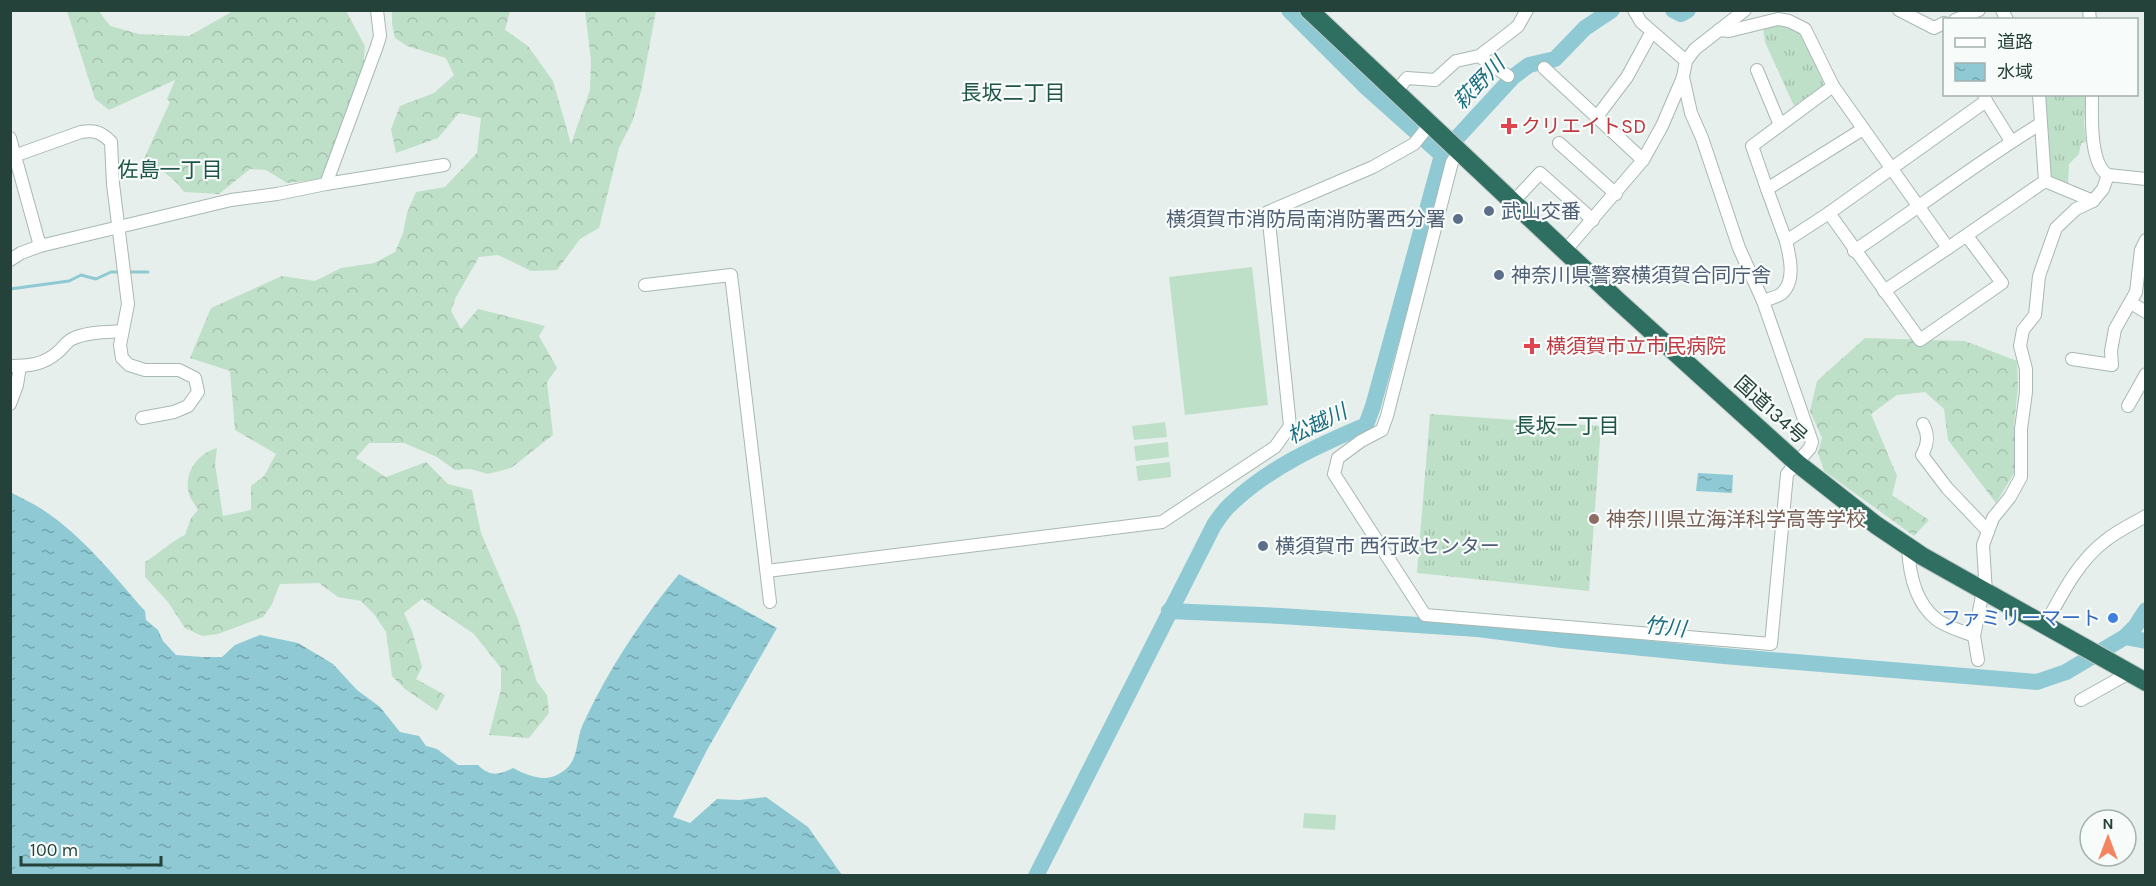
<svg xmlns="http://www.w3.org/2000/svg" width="2156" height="886" font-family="Karla,'Noto Sans JP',sans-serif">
  <defs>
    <pattern id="grass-tufts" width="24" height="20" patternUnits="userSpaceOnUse" patternTransform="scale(1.5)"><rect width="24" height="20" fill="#bfe0c8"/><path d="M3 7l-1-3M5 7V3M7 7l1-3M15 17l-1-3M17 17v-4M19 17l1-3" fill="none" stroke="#a4c1ad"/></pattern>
    <pattern id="forest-crowns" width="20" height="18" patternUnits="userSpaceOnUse" patternTransform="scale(1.5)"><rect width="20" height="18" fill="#bfe0c8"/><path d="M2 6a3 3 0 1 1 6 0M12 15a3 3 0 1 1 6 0" fill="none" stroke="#a4c1ad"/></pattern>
    <pattern id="water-ripples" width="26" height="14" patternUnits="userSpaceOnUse" patternTransform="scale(1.5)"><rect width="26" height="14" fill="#8ec9d4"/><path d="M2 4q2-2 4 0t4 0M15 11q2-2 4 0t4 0" fill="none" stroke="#74a5ad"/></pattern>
  </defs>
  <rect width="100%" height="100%" fill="#e6efeb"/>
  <g fill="url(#grass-tufts)">
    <polygon points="1778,23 1802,32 1824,85 1794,106 1765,42 1763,27"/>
    <polygon points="2043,95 2087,95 2084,123 2086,142 2081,143 2079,154 2069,164 2068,184 2053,178 2048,173"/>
    <polygon points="1430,414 1601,426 1589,591 1417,573"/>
  </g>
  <g fill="url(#forest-crowns)">
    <path d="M67,11H99L110,26L139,34L189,36L233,11H346L365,46L363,69L323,179L287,183L266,170L250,169L219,194L184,192C173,176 160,169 143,161L170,102L167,99L175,80L109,110L95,99Z"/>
    <path d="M392,11H510L505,30L528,46L553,81L571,144L590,90L591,60L585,11H656L641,91L633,120L619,148L599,228L580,239L557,270L531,271L498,255L479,257L456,297L451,311L461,329L478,309L545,326L539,336L557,368L547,382L553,435L511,468L488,474L470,469L455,470L437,457L404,443H369L356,458L386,477L426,462L448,484L472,490L481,533L518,619L537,682L547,695L549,713L529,738L489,735L501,689V668L474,634L422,599L404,613L412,631L422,667L416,679L445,695L437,711L405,689L392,676L386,632L374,614L361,601L338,597L319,583L280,584L271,606L263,617L218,634L202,636L185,628L168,602L145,577V562C160,553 170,542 185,535L191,518L198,510C196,506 192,501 190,497C182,475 196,454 217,448L215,464L223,516L251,510V486L264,476L276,454L235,430L230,371L190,358L211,308L282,276L315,281L341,268L374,263L395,252L403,233L407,213L416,192L445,187L477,153L481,118L459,113L438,138L396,153L391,129L400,106L434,93L454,75L446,58L407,46L395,38L392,24Z"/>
    <polygon points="1865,338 1965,341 2017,361 2018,386 2014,425 2014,473 1996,503 1948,440 1944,409 1925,392 1897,395 1871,414 1897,476 1892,495 1929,520 1914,536 1824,471 1818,453 1822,438 1810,411 1817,381"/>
  </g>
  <g fill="#bfe0c8">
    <polygon points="1252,267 1268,405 1185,415 1169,277"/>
    <polygon points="1165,422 1167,437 1134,440 1132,426"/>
    <polygon points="1168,442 1169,457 1136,461 1134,446"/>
    <polygon points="1170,462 1171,477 1138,481 1136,466"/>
    <polygon points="1304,813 1336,815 1335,830 1303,828"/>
  </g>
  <g fill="url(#water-ripples)">
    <polygon points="1698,473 1733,475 1732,493 1696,491"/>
    <path d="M10,492C21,498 33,503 43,510C83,536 114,576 145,611L146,620L158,630L163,641L176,655L202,657H222L235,645L260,635L298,643L333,664L357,690L380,707L400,732L419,736L426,746L437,749L458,765H478C490,777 499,775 513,768C526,775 543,782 557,775C581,763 574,744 583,724C608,670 641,620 679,574L777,628L707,750L673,817L690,823L717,799L739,800L766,797L808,827L842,875H11Z"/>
  </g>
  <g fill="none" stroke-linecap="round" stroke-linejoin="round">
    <g stroke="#8ec9d4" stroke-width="3">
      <polyline points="128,272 148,272"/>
      <polyline points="10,289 69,281 81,275 96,279 111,272 122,272"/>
    </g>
    <g stroke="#8ec9d4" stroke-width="16">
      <polyline points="1673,10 1681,14 1688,10"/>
      <polyline points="1442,154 1513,77 1529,65 1555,59 1585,28 1612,10"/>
      <polyline points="1169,611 1281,616 1478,629 1562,640 1724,656 2037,682 2066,672 2125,637 2135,627 2146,610"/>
      <polyline points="2125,637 2146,641"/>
      <path d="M1036,876L1214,525C1219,518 1224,510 1231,504C1268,468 1319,445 1366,425L1373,406L1442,155L1367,88L1289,10"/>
    </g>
    <defs>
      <g id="minor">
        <polyline points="1634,10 1641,22 1686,61"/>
        <polyline points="1899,10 1934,28 1944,23"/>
        <polyline points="2002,10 2007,20"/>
        <polyline points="2089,10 2090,20"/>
        <polyline points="1955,20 1979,10"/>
        <polyline points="1719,30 1729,31 1778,19 1789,21 1805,29 1833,86 1948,248 2045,181"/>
        <polyline points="1479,56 1508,76"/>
        <polyline points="1544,68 1643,160"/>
        <polyline points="1757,70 1780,125"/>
        <polyline points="1396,92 1407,78 1435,80 1456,61 1479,56 1508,34 1518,26 1527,10"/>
        <polyline points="2039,94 2045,181"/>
        <path d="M2092,94C2092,114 2089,164 2108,175"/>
        <polyline points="1986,101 2011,141"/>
        <polyline points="1596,118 1627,77 1651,33"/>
        <polyline points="10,138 40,246 231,200 277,194 326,184 444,165"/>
        <polyline points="1559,143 1616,194"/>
        <polyline points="1460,152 1452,162 1387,416 1382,430 1361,441 1338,458 1334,474 1425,615 1771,644 1787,474 1810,448 1812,442 1763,301 1739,248 1702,138 1691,113 1683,77"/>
        <path d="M14,156L81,132C95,130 101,132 111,142L113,184L128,304L120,345L122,358L129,365L145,370H179L195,378L198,392L188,406L174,412L142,418"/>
        <polyline points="2045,181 2093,201 2103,189 2108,175 2146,179"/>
        <polyline points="326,184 377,46 380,36 377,10"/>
        <polyline points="1767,189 1752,146 1833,86"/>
        <polyline points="1513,202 1540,173 1593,220"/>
        <polyline points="1829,213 1920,340 2002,283 1967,236"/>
        <polyline points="1786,241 1767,189 1863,129"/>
        <polyline points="1565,251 1643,160 1662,126 1683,77 1686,61 1695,49 1745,10"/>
        <path d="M1854,251C1917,209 1976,163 2040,124"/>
        <polyline points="10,260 21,253 40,246"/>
        <polyline points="645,285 731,275 770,602"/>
        <polyline points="1884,291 1948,248"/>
        <path d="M1763,301C1768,299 1777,297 1781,294C1796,282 1790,257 1786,241L1829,213L1986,101L1984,94"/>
        <polyline points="2131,303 2146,312"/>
        <polyline points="2072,359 2112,365 2111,351 2115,329 2136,292 2141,250 2146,240"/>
        <path d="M10,366C29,366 43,365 58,352C63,348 66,342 72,339C86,332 106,332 122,331"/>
        <polyline points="10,404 17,385 20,366"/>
        <polyline points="2128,406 2146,374"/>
        <path d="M1923,424C1929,435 1928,444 1922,455L1947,488L1988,531"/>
        <path d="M1908,547C1909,571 1915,602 1936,619C1946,627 1962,631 1974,636"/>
        <polyline points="767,571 1162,522 1275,447 1290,426 1268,212 1373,167 1414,144 1430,124"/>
        <polyline points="1986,593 1983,545 1993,518 2010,497 2021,477 2021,429 2026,392 2026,369 2020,346 2023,330 2035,315 2039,276 2056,228 2076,209 2093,201"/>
        <path d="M2045,625C2061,596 2078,561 2105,541C2117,531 2132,524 2146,516"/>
        <polyline points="1978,660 1974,636 1983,591"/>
        <polyline points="2081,700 2129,673"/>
      </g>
      <polyline id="highway" points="1309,10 1616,299 1797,463 1876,525 1922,556 2146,682"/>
    </defs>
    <use href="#minor" stroke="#a8b8b2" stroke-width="14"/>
    <use href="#highway" stroke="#c2cac8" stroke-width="20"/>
    <use href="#minor" stroke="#fff" stroke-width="12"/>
    <use href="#highway" stroke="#2f6f62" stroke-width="18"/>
  </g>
  <g fill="#e0444e" stroke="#f7fbf9" stroke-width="2">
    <path d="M1506 117h6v6h6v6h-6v6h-6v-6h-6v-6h6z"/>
    <path d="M1529 337h6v6h6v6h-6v6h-6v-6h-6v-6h6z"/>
  </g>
  <g fill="#5c6f8a" stroke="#f7fbf9" stroke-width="2">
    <circle cx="1489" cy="211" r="6"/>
    <circle cx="1458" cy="219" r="6"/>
    <circle cx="1499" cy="275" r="6"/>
    <circle cx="1263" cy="546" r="6"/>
  </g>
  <circle fill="#8d6e63" stroke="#f7fbf9" stroke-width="2" cx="1594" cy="519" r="6"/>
  <circle fill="#3f7fe0" stroke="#f7fbf9" stroke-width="2" cx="2113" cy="618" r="6"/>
  <g text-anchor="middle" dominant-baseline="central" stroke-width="4.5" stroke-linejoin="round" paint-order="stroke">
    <g font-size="20" fill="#be3a42" stroke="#f7fbf9" text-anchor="start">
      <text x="1521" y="126">クリエイトSD</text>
      <text x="1546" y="346">横須賀市立市民病院</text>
    </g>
    <g font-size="20" fill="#4e5e75" stroke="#f7fbf9" text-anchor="start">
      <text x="1501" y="211">武山交番</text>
      <text x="1446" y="219" text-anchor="end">横須賀市消防局南消防署西分署</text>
      <text x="1511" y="275">神奈川県警察横須賀合同庁舎</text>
      <text x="1275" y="546">横須賀市 西行政センター</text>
    </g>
    <g font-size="20" fill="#24423a" stroke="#f7fbf9">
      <text transform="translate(1771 410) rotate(42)">国道134号</text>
    </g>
    <g font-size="20" fill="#785e54" stroke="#f7fbf9" text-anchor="start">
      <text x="1606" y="519">神奈川県立海洋科学高等学校</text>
    </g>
    <g font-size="20" fill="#366cbe" stroke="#f7fbf9" text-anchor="end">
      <text x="2101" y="618">ファミリーマート</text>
    </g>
    <g font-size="21" font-style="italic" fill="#1c6f80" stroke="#f7fbf9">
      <text transform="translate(1479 83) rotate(-46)">萩野川</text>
      <text transform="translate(1317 424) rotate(-26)">松越川</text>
      <text transform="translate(1665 627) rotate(6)">竹川</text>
    </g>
    <g font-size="21" fill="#1f5548" stroke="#f7fbf9">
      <text x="1013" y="93">長坂二丁目</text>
      <text x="170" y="170">佐島一丁目</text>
      <text x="1567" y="426">長坂一丁目</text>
    </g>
  </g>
  <rect width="2156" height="886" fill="none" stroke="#24423a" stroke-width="24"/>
  <rect x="1943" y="18" width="195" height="78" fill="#f7fbf9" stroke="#a3b1ad" stroke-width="1.5"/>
  <rect x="1955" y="38" width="30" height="9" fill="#ffffff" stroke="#a3b1ad" stroke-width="1.5"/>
  <text x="1997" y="48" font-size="18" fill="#24423a">道路</text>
  <rect x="1955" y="63" width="30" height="18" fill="url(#water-ripples)" stroke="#a3b1ad" stroke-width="1.5"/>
  <text x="1997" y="78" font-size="18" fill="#24423a">水域</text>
  <g transform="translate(2108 838)"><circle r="28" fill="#f7fbf9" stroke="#a3b1ad" stroke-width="1.5"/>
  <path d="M0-4.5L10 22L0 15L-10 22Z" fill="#f4845f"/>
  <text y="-9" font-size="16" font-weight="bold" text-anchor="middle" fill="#24423a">N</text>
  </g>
  <path d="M21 856v9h140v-9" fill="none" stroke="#24423a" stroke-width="3"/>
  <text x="30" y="856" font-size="18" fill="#24423a" stroke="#f7fbf9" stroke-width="4.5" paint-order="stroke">100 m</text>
</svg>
